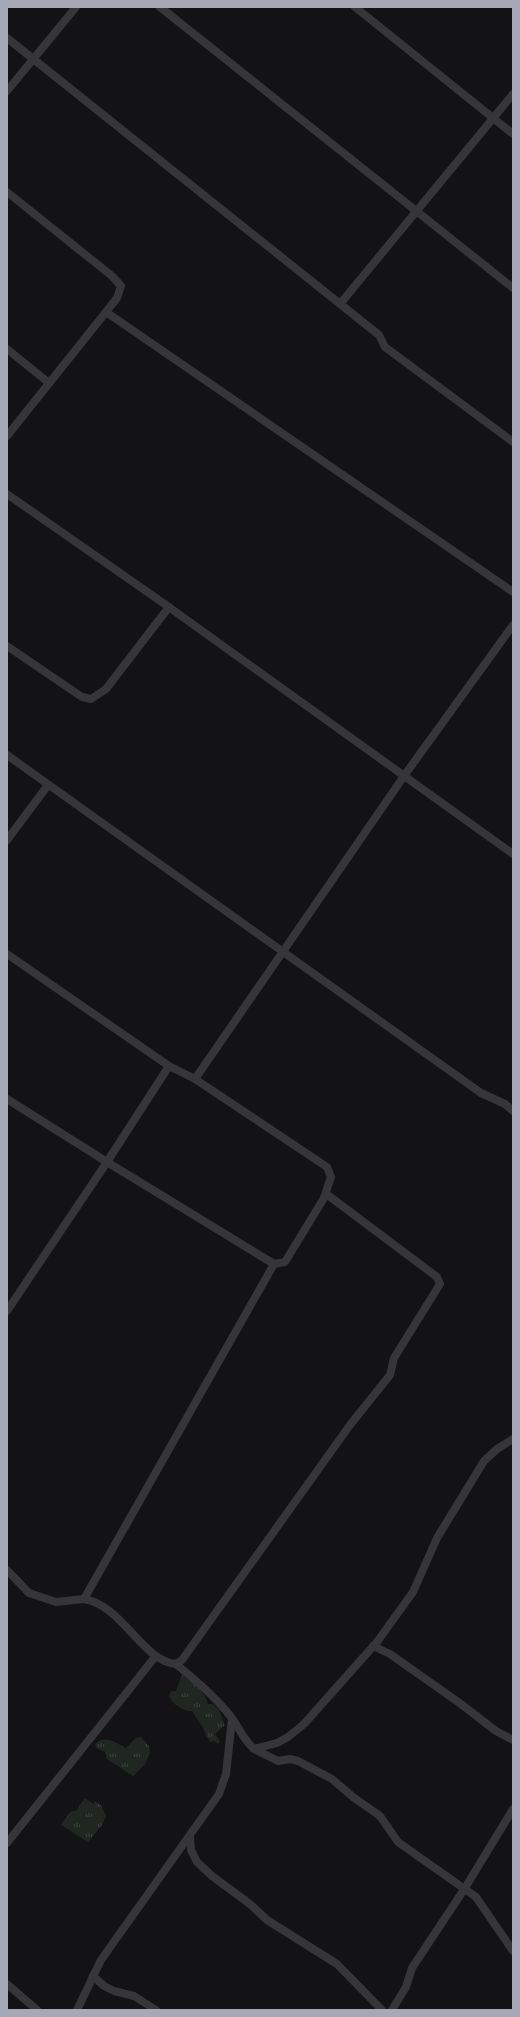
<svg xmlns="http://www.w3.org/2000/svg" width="520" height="2017" font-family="'Asap Condensed',sans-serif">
  <defs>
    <pattern id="grass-tufts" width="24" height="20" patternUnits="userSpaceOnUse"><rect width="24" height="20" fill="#202721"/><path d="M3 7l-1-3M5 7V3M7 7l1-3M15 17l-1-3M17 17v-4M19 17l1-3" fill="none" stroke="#3d443f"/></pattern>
  </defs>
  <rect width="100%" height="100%" fill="#131315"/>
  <g fill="url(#grass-tufts)">
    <path d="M182,1675C192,1682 205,1692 208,1704H213L219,1710L225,1725L215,1734L220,1741L218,1744L214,1741L210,1742L202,1726L192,1711C183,1712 173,1704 169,1696L171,1691H176Z"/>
    <path d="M141,1737L149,1746L150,1753L145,1764L133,1776L107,1759L105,1752L96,1748L95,1744C106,1734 115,1743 126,1748L136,1738Z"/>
    <polygon points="85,1798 93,1804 95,1801 101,1805 106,1816 102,1825 88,1842 61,1825 71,1811 76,1811"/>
  </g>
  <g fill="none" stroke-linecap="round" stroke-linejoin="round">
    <g stroke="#35353a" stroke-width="8">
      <polyline points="160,7 513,288"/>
      <polyline points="355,7 513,134"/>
      <polyline points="7,38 379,335 385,347 513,442"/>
      <polyline points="7,91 76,7"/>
      <polyline points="7,192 112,276 121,286 117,298 106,312 7,436"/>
      <polyline points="340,304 513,94"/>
      <polyline points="106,312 513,592"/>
      <polyline points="7,349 49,383"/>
      <polyline points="7,494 166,605 513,854"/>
      <polyline points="7,646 82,697 91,699 106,689 169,607"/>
      <polyline points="7,755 481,1093 505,1104 513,1111"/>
      <polyline points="7,840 48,785"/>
      <polyline points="7,954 169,1066"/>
      <polyline points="195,1079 327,1167 331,1177 324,1198 285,1262 274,1264"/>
      <polyline points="7,1099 107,1162 7,1311"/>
      <polyline points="7,1570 29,1593 56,1602 84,1599 274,1264 107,1162 169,1066 195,1079 404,776 513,625"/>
      <path d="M84,1599C122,1605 142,1661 176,1664L182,1660L350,1425L390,1375L394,1358L440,1284L437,1277L329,1196"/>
      <polyline points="373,1646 390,1654 461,1704 496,1731 513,1740"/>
      <path d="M176,1664C194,1679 212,1694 227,1712C238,1724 242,1739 254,1749L277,1743L288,1737L304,1724L377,1642L413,1592L437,1538L484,1461L497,1449L513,1439"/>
      <polyline points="254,1749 278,1761 290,1759 298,1761 332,1779 353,1797 380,1816 398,1842 476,1897 513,1951"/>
      <polyline points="190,1837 191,1850 197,1862 212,1876 250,1904 267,1920 337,1964 382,2010"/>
      <polyline points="7,1843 155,1657"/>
      <polyline points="93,1976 104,1986 114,1991 134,1996 156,2010"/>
      <polyline points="7,1984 37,2010"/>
      <polyline points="77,2010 101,1960 219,1794 226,1774 232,1719"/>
      <polyline points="392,2010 406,1987 412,1968 465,1888 513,1809"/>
    </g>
  </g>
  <rect width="520" height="2017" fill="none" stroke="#a6a9b5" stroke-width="16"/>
</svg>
